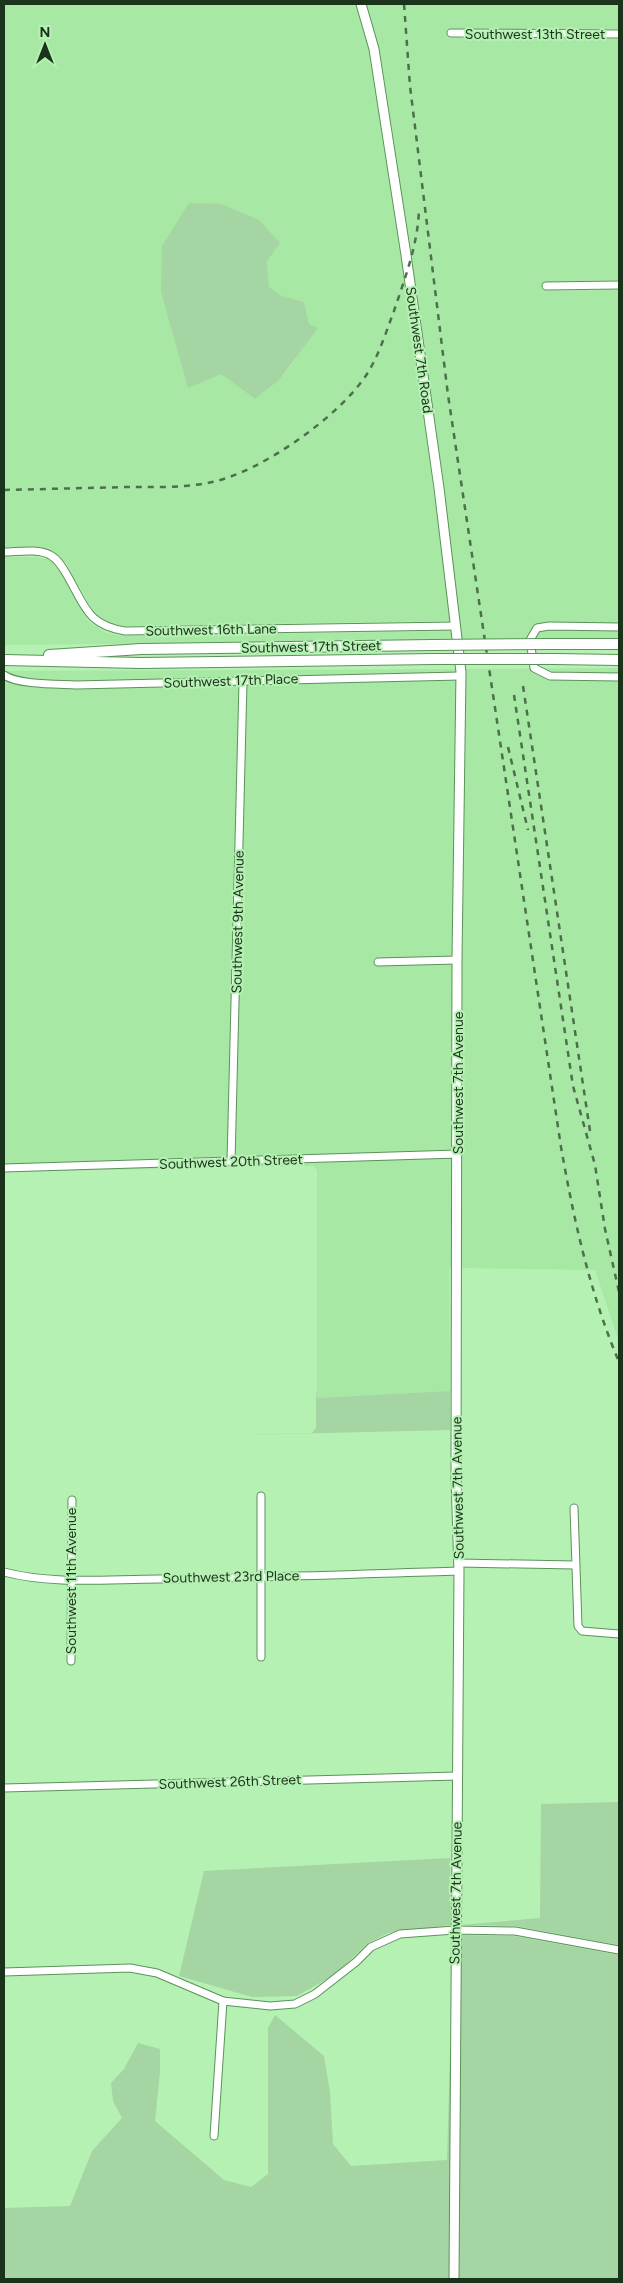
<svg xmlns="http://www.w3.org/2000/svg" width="623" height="2283" font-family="Figtree,sans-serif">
  <rect width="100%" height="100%" fill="#b6f1b4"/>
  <g fill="#a7e8a5" fill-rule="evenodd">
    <path d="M4,4H356L370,50L402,256L451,621L125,626L108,623L94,614L66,563L52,551L35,547H4ZM189,203L267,261L269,287L282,296L304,302L309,324L295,360L279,380L255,399L221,374L178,221Z"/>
    <polygon points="366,4 619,4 619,29 447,29 447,38 619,39 619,280 542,282 542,291 619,290 619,639 462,640 443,487 410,254 379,48"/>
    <polygon points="4,557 34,557 48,559 59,569 88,621 106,633 124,636 452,631 453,640 4,645"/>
    <polygon points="619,668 619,1342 595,1270 462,1268 462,960 465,669"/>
    <polygon points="456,669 453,1268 449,1268 450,1391 317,1398 317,1170 313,1166 4,1172 4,671"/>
  </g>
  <g fill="#a4d5a2">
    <polygon points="189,203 221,204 259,220 280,243 267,261 269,287 282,296 304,302 309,324 318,328 279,380 255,399 221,374 188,388 161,292 162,246"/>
    <polygon points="316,1388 317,1398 450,1391 450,1430 154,1437 312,1433 316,1428"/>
    <polygon points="619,1802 619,1945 516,1926 460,1925 540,1918 541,1804"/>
    <polygon points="450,1858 451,1925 388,1933 368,1943 336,1974 297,1996 252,1997 179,1976 204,1871"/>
    <polygon points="460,1935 514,1936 619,1955 619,2279 459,2279"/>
    <polygon points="275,2015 324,2056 330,2092 333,2144 351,2166 447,2160 450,2054 450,2279 4,2279 4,2208 70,2206 92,2151 122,2118 113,2101 111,2083 124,2069 138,2043 160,2049 160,2072 155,2121 224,2180 251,2187 268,2174 268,2028"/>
  </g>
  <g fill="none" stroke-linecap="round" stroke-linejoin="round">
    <defs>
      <g id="minor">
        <polyline points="451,33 619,34"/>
        <polyline points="546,286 619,285"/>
        <path d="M4,552C17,552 38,548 50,555C58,559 63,568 67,575C85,606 87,625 125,631L456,626"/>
        <polyline points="619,627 549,626 537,628 530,640 534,668 550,676 619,677"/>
        <path d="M4,675C18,685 58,684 76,685L460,676"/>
        <polyline points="378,962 457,960"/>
        <polyline points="231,1162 243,682"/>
        <polyline points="4,1168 458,1154"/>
        <polyline points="261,1496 261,1657"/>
        <polyline points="574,1508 578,1626 582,1631 619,1634"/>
        <polyline points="458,1563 575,1565"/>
        <path d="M4,1572C53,1585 108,1579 159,1579C259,1578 359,1574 459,1571"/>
        <polyline points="71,1661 72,1500"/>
        <polyline points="4,1788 457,1776"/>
        <polyline points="4,1972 130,1968 157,1973 223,2001 270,2006 295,2004 315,1994 356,1962 371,1947 400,1934 455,1930 515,1931 619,1950"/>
        <polyline points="214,2136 223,2001"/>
      </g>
      <polyline id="tertiary" points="361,4 374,49 406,255 439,488 461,672 457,960 456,1477 459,1571 454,2279"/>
      <g id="secondary">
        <polyline points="552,644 619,644"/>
        <polyline points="49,655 141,649 433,645"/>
        <polyline points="554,659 619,660"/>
        <polyline points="4,660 141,663 434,659"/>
      </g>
    </defs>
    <use href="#minor" stroke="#5b925a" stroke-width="9"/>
    <use href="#tertiary" stroke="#5b925a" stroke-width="11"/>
    <use href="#secondary" stroke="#5b925a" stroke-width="12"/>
    <use href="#minor" stroke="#fff" stroke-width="7"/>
    <use href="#tertiary" stroke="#fff" stroke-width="9"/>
    <use href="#secondary" stroke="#fff" stroke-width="10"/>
    <g stroke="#4d6f4c" stroke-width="2.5" stroke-dasharray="6 6" stroke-linecap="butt">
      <path d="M404,4L410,86L448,395L561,1147C574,1221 590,1293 619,1362"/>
      <path d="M4,490C45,489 87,488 129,487C156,487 185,488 212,482C261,472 340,416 367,374C379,355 386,332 394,311C405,278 418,244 419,209"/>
      <polyline points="523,686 590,1131"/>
      <polyline points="514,695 573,1086 595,1165 605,1229 619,1292"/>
      <polyline points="508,747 528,830"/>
    </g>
    <defs>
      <g id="secondary-bridge">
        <polyline points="433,645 552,644"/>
        <polyline points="434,659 554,659"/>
      </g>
    </defs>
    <use href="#secondary-bridge" stroke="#5b925a" stroke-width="12" stroke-linecap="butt"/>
    <use href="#secondary-bridge" stroke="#fff" stroke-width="10"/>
  </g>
  <g text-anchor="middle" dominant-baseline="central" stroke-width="4" stroke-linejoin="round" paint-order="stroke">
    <g font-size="14" fill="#1b321b" stroke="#b6f1b4">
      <text x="535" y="34">Southwest 13th Street</text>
      <text transform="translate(419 350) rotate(82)">Southwest 7th Road</text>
      <text transform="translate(211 630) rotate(-1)">Southwest 16th Lane</text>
      <text transform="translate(311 647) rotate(-1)">Southwest 17th Street</text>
      <text transform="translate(231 681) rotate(-2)">Southwest 17th Place</text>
      <text transform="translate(238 922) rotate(-89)">Southwest 9th Avenue</text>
      <text transform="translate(458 1083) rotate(-90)">Southwest 7th Avenue</text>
      <text transform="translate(231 1162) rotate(-2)">Southwest 20th Street</text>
      <text transform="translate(458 1488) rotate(-91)">Southwest 7th Avenue</text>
      <text transform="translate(231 1577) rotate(-1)">Southwest 23rd Place</text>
      <text transform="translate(71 1581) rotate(-90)">Southwest 11th Avenue</text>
      <text transform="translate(230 1782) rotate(-2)">Southwest 26th Street</text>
      <text transform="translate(456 1893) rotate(-89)">Southwest 7th Avenue</text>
    </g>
  </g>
  <rect width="623" height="2283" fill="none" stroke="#1b321b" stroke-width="10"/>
  <g transform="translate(45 45)" stroke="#b6f1b4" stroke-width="4" paint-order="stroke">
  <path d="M0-4L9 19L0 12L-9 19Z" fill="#1b321b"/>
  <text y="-8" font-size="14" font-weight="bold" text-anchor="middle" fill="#1b321b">N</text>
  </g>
</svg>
